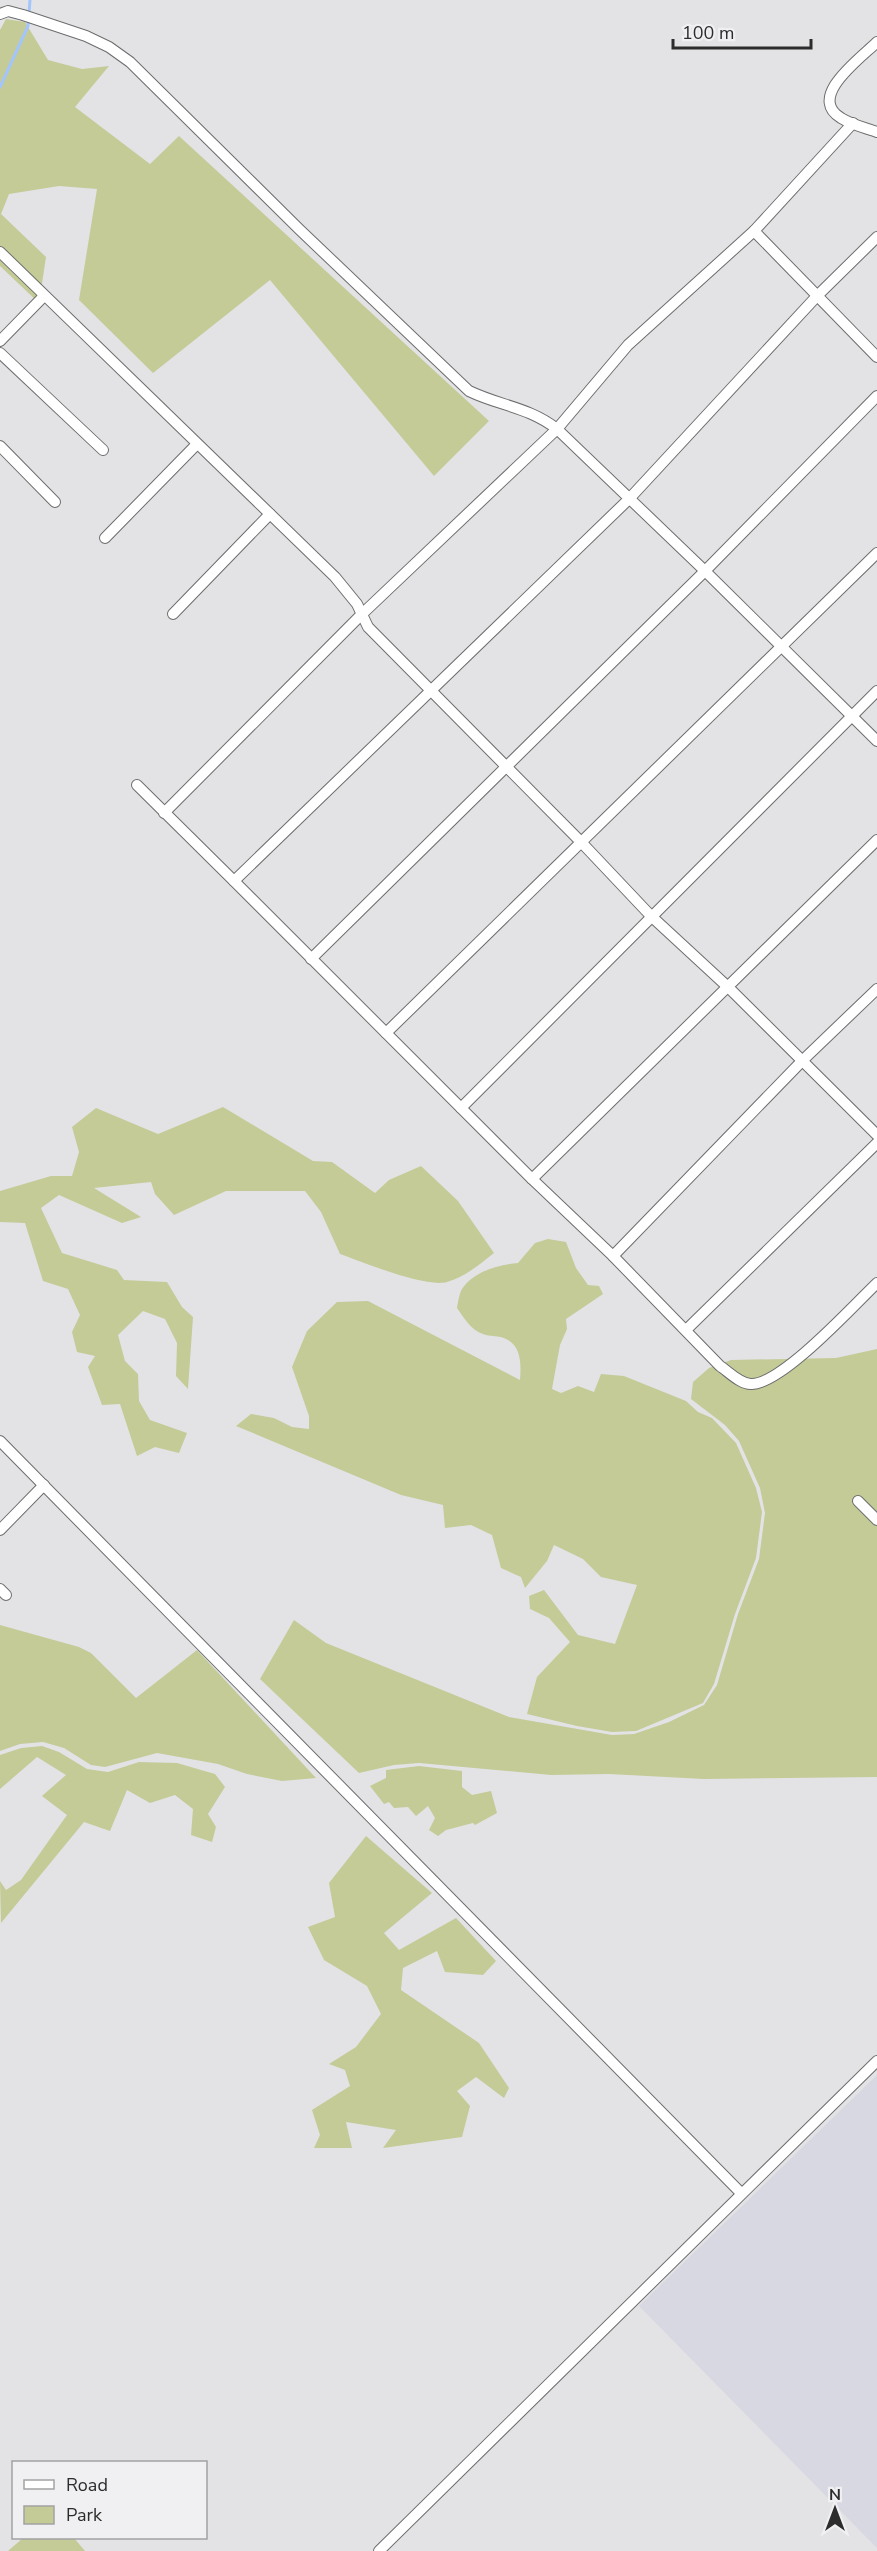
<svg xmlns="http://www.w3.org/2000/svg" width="877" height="2551" font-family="'Nunito Sans',sans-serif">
  <rect width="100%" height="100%" fill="#e3e3e5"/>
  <polygon fill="#d7d8e1" points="877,2075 877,2548 639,2306"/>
  <g fill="#c4cb97">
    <polygon points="6,19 25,22 48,60 82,69 109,66 75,107 150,164 179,136 489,421 434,476 270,280 153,373 79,300 97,189 59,186 9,194 1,214 46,257 39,303 0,266 0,30"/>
    <path d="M223,1107L313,1161L332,1162L375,1193L389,1180L421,1166L458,1201L494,1253C480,1264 465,1277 447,1282C425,1288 363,1262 340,1254L321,1212L305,1191H226L174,1215L155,1194L151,1182L94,1188L141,1217L122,1223L59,1195L41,1208L62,1253L117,1270L124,1280L167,1282L182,1307L193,1317L188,1389L176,1376L177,1343L165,1319L143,1311L118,1335L125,1361L138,1374L139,1401L150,1420L187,1433L179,1453L155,1447L137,1456L120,1404L102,1405L88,1367L95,1356L77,1352L72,1332L80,1315L68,1289L43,1281L25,1223L0,1222V1191L51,1176H72L79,1152L72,1127L96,1108L158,1134Z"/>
    <path d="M548,1239L566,1242L576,1268L588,1285L599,1286L603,1294L566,1319L567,1329L560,1345L552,1389L561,1393L578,1386L594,1392L601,1374L624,1376L686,1401L698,1412L712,1418L736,1443L756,1488L762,1512L756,1558L735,1614L714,1684L703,1703L636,1731L612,1732L577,1726L527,1714L537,1677L570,1642L549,1618L530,1609L529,1596L544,1590L578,1635L615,1644L637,1585L601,1577L583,1559L554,1545L547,1561L525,1588L521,1577L501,1568L492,1535L471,1525L445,1528L443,1505L401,1495L236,1426L251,1414L274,1418L292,1427L309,1429V1416L292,1367L307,1331L337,1302L368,1301L520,1380C521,1366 522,1346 506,1339C499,1335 490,1337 483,1334C471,1330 464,1318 457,1308C458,1303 459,1294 462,1289C474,1271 498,1265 518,1263L535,1243Z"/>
    <polygon points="877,1349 877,1777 704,1779 609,1774 551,1775 419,1763 394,1765 359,1773 260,1679 294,1620 326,1643 509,1717 612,1735 634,1734 669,1722 704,1705 717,1685 738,1614 759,1559 765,1513 760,1488 739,1441 725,1425 691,1399 693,1382 709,1368 731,1360 836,1358"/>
    <polygon points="0,1625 79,1647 91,1653 136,1698 197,1650 316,1778 282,1781 247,1774 218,1764 157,1753 105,1767 91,1765 64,1748 43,1742 20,1744 0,1751"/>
    <polygon points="42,1746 59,1752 87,1769 108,1772 139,1762 177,1763 215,1774 225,1787 208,1814 216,1827 212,1842 191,1835 193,1809 175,1795 150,1803 127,1790 110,1831 84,1822 1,1923 0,1881 6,1890 21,1880 67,1815 42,1796 66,1775 37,1757 0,1789 0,1755 21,1748"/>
    <polygon points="419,1766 462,1771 462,1787 472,1795 491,1791 497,1813 475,1825 473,1823 446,1830 438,1836 429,1830 435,1818 428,1806 416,1816 408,1807 394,1808 389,1802 384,1804 370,1786 386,1778 386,1770"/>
    <polygon points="366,1836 432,1893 384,1933 399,1950 456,1918 496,1961 483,1975 445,1972 437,1951 403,1968 401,1990 479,2043 509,2088 504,2098 476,2077 457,2091 470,2106 462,2137 383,2148 396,2130 346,2122 352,2148 314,2148 320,2135 312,2110 350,2086 345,2070 329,2064 356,2047 381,2014 367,1986 324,1960 308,1927 335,1917 329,1883"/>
    <polygon points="23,2538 74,2538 85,2551 8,2551"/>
  </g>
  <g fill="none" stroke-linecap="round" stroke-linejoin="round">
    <g stroke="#a2c5fb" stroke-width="3">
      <polyline points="29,13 30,0"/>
      <polyline points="0,87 28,26 28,20"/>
    </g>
    <defs>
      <g id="street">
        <path d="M0,14L8,11L23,15L86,36L109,47L130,62L300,230L469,391C500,406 529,407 557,429L705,571L877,741"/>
        <path d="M877,42C861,58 806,97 841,118C852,125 866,128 877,132"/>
        <polyline points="754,231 877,357"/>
        <polyline points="0,252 335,577 357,604 368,627 582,843 651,916 729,988 877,1135"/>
        <polyline points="0,341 44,296"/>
        <polyline points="0,353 103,450"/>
        <polyline points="0,446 55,502"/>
        <polyline points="105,538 197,444"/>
        <polyline points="173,614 270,514"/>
        <polyline points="137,785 234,881 629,499 817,296 877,237"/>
        <polyline points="164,813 361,615 557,429 628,345 754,231 853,123"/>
        <path d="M234,881L532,1179L613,1256L720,1366C729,1372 741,1385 752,1384C783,1383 853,1306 877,1283"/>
        <polyline points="311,959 705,571 877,396"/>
        <polyline points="386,1033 877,553"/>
        <polyline points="461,1108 877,691"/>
        <polyline points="532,1179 877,840"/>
        <polyline points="613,1256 803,1060 877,989"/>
        <polyline points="686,1330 877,1143"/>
        <polyline points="0,1441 741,2193"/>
        <polyline points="858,1501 877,1520"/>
        <polyline points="0,1530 44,1485"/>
        <polyline points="0,1589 6,1595"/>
        <polyline points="379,2551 877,2061"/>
      </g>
    </defs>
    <use href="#street" stroke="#6c6d6e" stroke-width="12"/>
    <use href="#street" stroke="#fff" stroke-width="10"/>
  </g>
  <rect x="12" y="2461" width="195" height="78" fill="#f0f0f2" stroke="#a2a2a3" stroke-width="1.5"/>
  <rect x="24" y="2480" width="30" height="9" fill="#ffffff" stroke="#a2a2a3" stroke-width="1.5"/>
  <text x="66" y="2491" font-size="18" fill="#2c2c2d">Road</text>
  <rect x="24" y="2506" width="30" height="18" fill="#c4cb97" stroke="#a2a2a3" stroke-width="1.5"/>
  <text x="66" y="2521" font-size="18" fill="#2c2c2d">Park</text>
  <g transform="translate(835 2509)" stroke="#f0f0f2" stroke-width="4.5" paint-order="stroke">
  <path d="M0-4.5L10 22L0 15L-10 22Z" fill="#2c2c2d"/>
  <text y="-9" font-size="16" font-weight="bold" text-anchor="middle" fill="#2c2c2d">N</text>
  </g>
  <path d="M673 39v9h138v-9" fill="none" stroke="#2c2c2d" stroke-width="3"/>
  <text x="682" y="39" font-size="18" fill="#2c2c2d" stroke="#f0f0f2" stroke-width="4.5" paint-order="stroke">100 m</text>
</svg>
